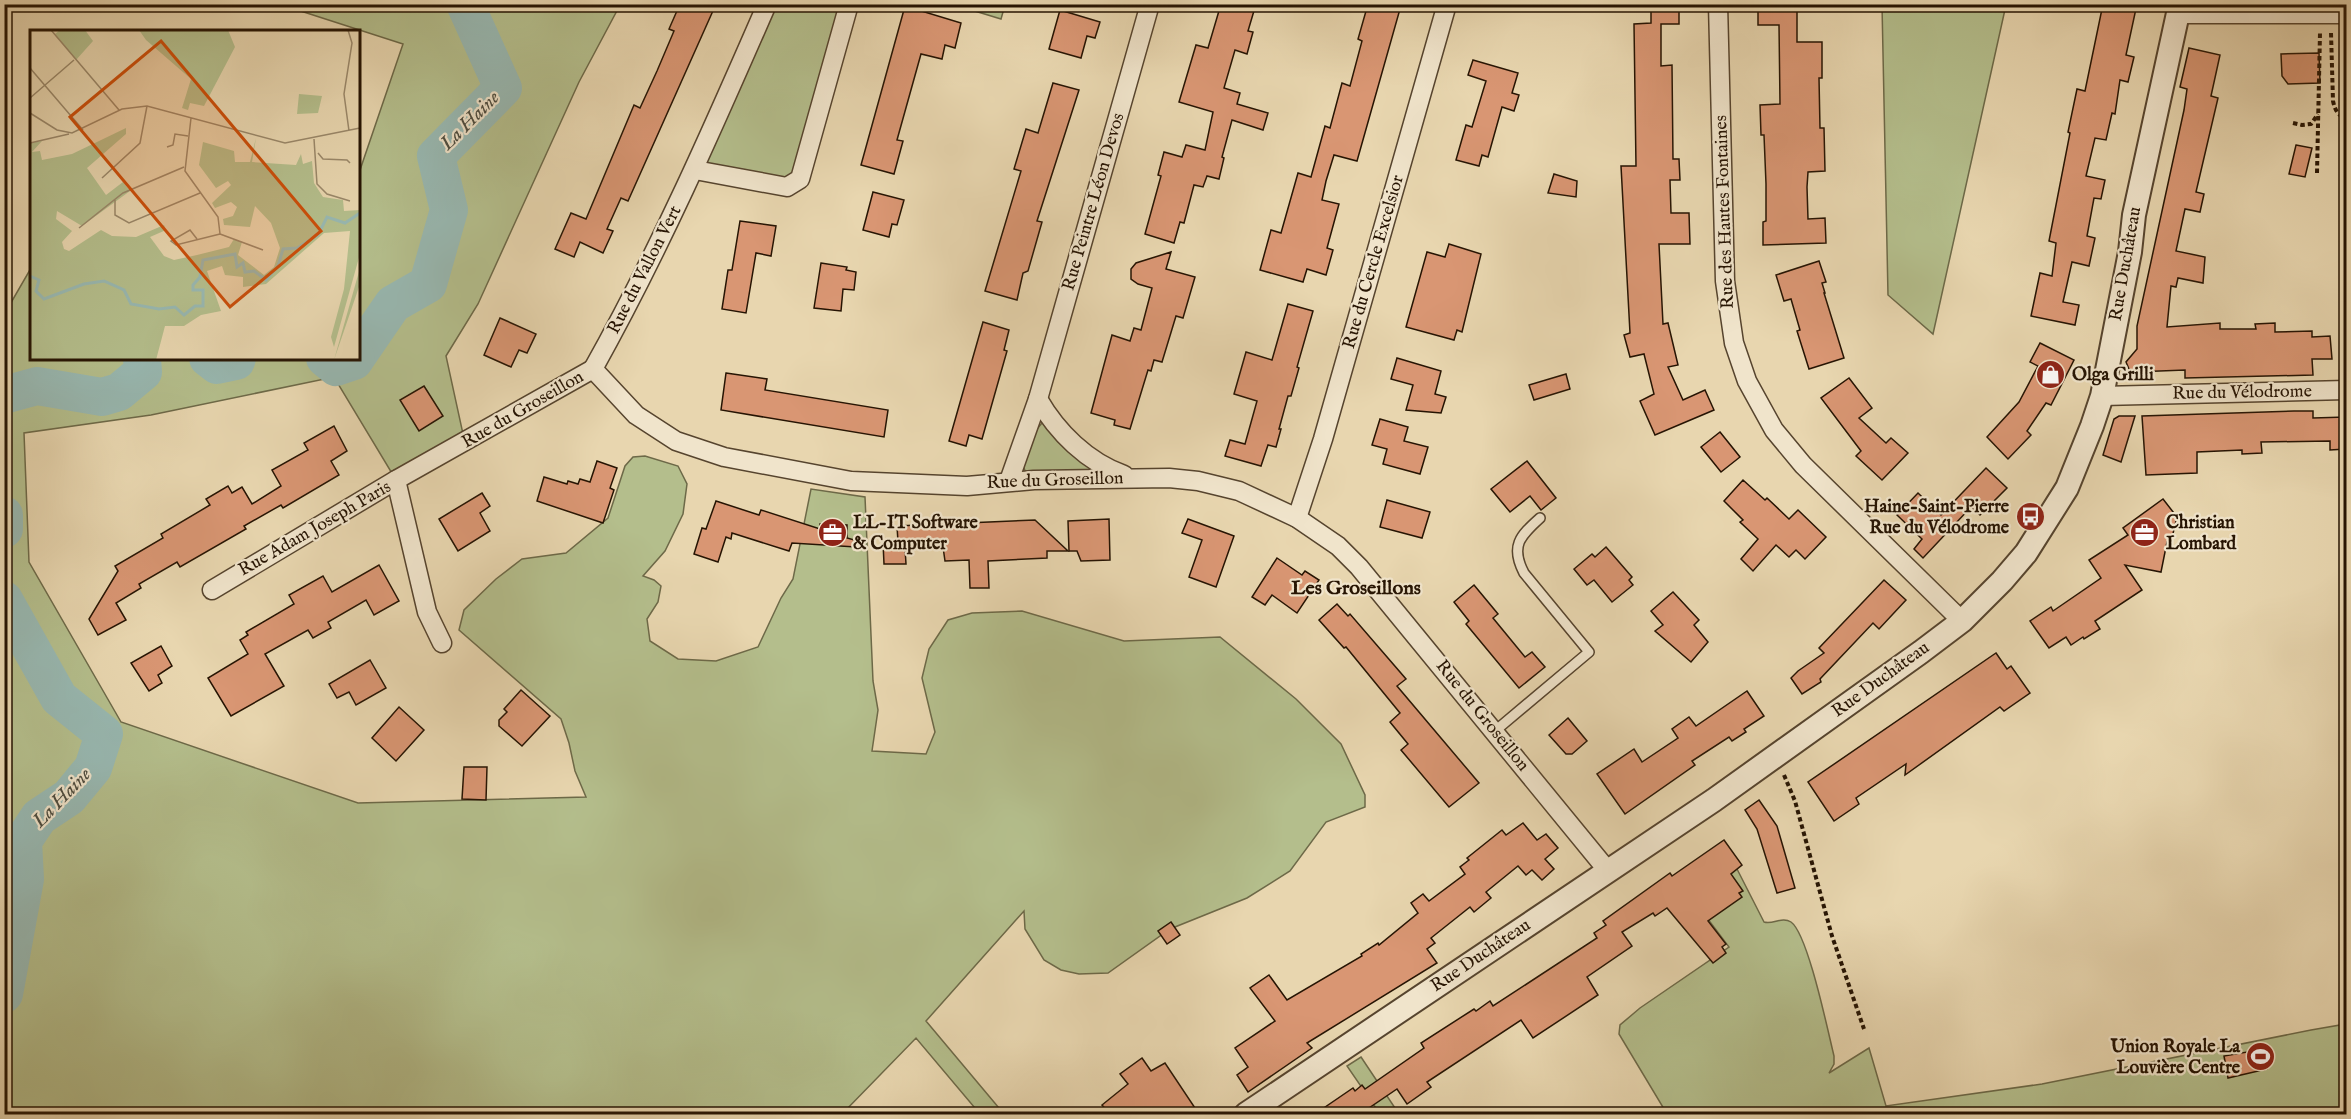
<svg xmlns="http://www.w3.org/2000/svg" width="2351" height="1119" font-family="'IM FELL English',serif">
  <rect width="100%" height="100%" fill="#e8d6af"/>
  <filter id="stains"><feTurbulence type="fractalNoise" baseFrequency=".00333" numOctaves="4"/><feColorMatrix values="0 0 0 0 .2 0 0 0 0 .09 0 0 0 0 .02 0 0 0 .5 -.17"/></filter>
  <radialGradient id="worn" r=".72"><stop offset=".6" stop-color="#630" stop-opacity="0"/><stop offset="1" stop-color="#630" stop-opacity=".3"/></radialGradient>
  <g fill="#b4be8c" stroke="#6d6948" stroke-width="1.5">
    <polygon points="282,5 620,5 579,82 478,304 446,356 465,443 396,480 334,377 151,415 24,433 29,562 121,722 358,803 586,797 575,771 569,743 561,719 459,630 464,610 496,579 522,559 566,553 608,518 625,466 633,457 645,456 678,466 687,484 683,514 665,551 643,576 654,580 661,586 658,602 647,619 650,641 678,659 716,661 758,647 781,598 793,579 811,489 865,497 873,681 878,710 872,751 926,754 935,732 922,678 929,649 948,620 972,613 1022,611 1124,641 1220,637 1296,699 1341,744 1365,795 1365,807 1326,822 1290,871 1247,898 1170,929 1108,973 1079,974 1061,970 1044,960 1025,929 1024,911 926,1021 1004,1114 980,1114 916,1038 842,1114 5,1114 5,313 31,268 32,358 358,358 359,173 403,44"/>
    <polygon points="767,5 849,5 800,179 695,170"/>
    <polygon points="955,5 1005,5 1001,19"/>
    <polygon points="1882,5 2006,5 1933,334 1888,295"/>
    <polygon points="1042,423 1048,424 1093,466 1091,473 1027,475 1023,466 1037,429"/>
    <path d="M1736,867L1764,922C1773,925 1782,916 1791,922C1808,934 1828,1032 1834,1056V1064L1829,1073L1869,1048L1886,1106L2042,1084L2311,1030L2346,1024V1114H1667L1619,1034L1620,1025L1640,1008L1729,947L1689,894Z"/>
    <polygon points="1361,1057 1399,1114 1380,1114 1347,1066"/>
  </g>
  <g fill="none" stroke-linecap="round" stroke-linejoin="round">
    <g stroke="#98b8b1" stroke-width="38">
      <polyline points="358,355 393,304 428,284 449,210 436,156 503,88 465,4"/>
      <polyline points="208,358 217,365 236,361 237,358"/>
      <polyline points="325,358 336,367 354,361 356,358"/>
      <polyline points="4,395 37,386 102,397 119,392 143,372 142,358"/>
      <polyline points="4,515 4,529"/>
      <polyline points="4,600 59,698 104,734 93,768 69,797 39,817 23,841 25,879 4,994"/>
    </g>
  </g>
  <g fill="#d99673" stroke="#261403" stroke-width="1.5">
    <polygon points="680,4 716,4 628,201 621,198 607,229 613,231 603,253 580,242 574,257 555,249 571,213 586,219 634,105 640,108 657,71 674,31 669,29"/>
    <polygon points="1221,4 1256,4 1248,31 1253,32 1247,54 1235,50 1224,88 1240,93 1237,104 1268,113 1263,130 1232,120 1222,157 1224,158 1219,179 1207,176 1203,187 1194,185 1184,223 1180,222 1174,243 1145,234 1161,176 1158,175 1164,152 1182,157 1186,145 1205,150 1213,112 1179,102 1196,45 1208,48"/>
    <polygon points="1368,4 1385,4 1400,9 1357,161 1334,155 1326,181 1322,200 1339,204 1327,248 1333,250 1326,275 1307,269 1303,282 1260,270 1271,230 1281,233 1298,173 1311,177 1325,126 1330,128 1342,83 1350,86 1362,41 1358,39"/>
    <polygon points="1651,4 1679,4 1679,24 1661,24 1661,66 1672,65 1673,159 1679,159 1680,180 1670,180 1671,213 1689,213 1690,244 1659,244 1663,324 1668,323 1678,365 1668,367 1683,400 1705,390 1714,410 1655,435 1640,401 1654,394 1644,354 1630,357 1624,335 1630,333 1621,166 1636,166 1634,24 1651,23"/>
    <polygon points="1758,4 1797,4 1797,42 1822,42 1822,78 1819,78 1820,128 1824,128 1825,171 1808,172 1807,187 1808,219 1825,218 1826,243 1763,245 1763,222 1766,221 1766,184 1764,135 1761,135 1760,105 1780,104 1779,25 1758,25"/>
    <polygon points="2103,4 2137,4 2126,55 2134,57 2128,82 2120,80 2115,114 2112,113 2106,140 2095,138 2086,176 2105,180 2101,199 2094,198 2087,236 2095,238 2089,266 2072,262 2063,302 2079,305 2075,325 2031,316 2040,273 2052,276 2056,243 2049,241 2070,133 2068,132 2077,89 2085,91"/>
    <polygon points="905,6 961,23 955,48 945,45 942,59 921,54 897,140 903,141 894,174 861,165"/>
    <polygon points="1060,10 1100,22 1095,38 1087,36 1081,58 1049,49"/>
    <polygon points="2189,48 2220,55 2211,96 2218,98 2196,192 2204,194 2200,212 2185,209 2176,251 2205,257 2203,283 2178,278 2176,287 2171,286 2167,327 2220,323 2220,329 2256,329 2255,324 2275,323 2275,332 2312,331 2312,337 2330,336 2332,359 2312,359 2313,375 2185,378 2185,370 2134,372 2129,369 2126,362 2137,349 2137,326 2184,110 2187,89 2180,87"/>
    <polygon points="2319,53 2320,83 2288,84 2282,76 2281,54"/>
    <polygon points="1473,60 1518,73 1512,93 1519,95 1514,111 1502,107 1488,157 1482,155 1479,166 1456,160 1466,125 1472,127 1486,81 1468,75"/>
    <polygon points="1053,83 1079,90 1037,221 1042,222 1028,271 1023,273 1017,300 985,291 1021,171 1014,169 1026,129 1038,133"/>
    <polygon points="2296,145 2312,148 2305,177 2289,174"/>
    <polygon points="1554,174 1577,181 1576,197 1548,193"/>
    <polygon points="873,192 904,200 897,225 892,224 889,237 863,230"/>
    <polygon points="740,221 776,226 771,256 756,253 746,313 722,309 728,270 732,270"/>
    <polygon points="1449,244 1481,254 1462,332 1457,330 1454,340 1406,327 1427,252 1445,257"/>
    <polygon points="1171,252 1166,269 1195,277 1183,318 1176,316 1162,362 1154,360 1151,371 1148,370 1130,429 1114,425 1115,420 1091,413 1112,335 1130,341 1134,328 1141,330 1152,288 1138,284 1131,279 1131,269 1136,263"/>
    <polygon points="1819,261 1826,282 1822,283 1825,293 1824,293 1844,358 1809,369 1797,331 1800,330 1791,299 1784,301 1776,275"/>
    <polygon points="821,263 847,267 846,270 856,272 854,290 843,289 841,311 814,308"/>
    <polygon points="1288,304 1313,311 1297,367 1299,368 1291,396 1288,396 1279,429 1281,429 1276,447 1268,445 1261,466 1225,456 1230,440 1245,444 1257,401 1234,394 1246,352 1272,360"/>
    <polygon points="500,318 536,334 527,353 519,350 511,367 484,355"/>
    <polygon points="983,322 1009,330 1004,350 1007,351 982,439 969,435 966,446 949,441"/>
    <polygon points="2040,343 2074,360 2051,405 2046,403 2027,431 2031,435 2008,459 1987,437 2019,402 2038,366 2030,362"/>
    <polygon points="1397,358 1441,371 1435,394 1446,397 1441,413 1406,410 1413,385 1391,379"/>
    <polygon points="726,373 767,379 765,390 888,410 884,437 721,410"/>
    <polygon points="1566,374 1570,389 1534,400 1529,385"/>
    <polygon points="1849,378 1872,408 1859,418 1886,443 1891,438 1908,453 1882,480 1856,456 1861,451 1821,398"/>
    <polygon points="424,386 443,416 419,431 400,400"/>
    <polygon points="2294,411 2313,411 2313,418 2346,417 2346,449 2330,450 2330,441 2261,442 2262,453 2242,454 2242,450 2197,452 2197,473 2146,475 2142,416"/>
    <polygon points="2119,416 2135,416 2121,462 2103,455 2114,419"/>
    <polygon points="1380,419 1408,427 1404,441 1428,447 1420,474 1383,464 1387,449 1372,445"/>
    <polygon points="334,426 347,451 331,461 339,475 283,508 281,505 244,526 246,529 180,567 177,562 139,584 141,588 116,603 126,620 98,635 89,619 118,571 115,566 163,538 161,534 210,505 206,499 228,486 232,493 242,487 252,504 281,486 272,470 308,450 304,443"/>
    <polygon points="1720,432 1740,457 1721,472 1701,447"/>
    <polygon points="597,461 617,468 610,488 614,490 603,523 537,501 544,477 567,484 568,481 578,484 580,479 590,482"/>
    <polygon points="1527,461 1556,498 1541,510 1530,496 1510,512 1491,489"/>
    <polygon points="1986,468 2007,488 1980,515 1971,507 1923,558 1914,549 1922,539 1897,515 1918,493 1941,515"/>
    <polygon points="1743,480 1765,500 1767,498 1789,519 1798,510 1826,537 1805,559 1796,550 1789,557 1776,545 1753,571 1741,559 1758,539 1740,522 1743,520 1724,501"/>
    <polygon points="482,493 490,506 480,513 490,531 458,551 439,519"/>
    <polygon points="2163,499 2177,517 2171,542 2167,542 2161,572 2125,565 2142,590 2095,621 2100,629 2084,639 2083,637 2071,645 2066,637 2049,648 2030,621 2051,607 2053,611 2101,578 2089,560 2128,535 2123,528"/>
    <polygon points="1387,500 1430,512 1422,538 1380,527"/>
    <polygon points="716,501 759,515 761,510 820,529 820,524 847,525 847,538 858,541 856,547 792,543 789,551 732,533 731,539 726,537 718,562 694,554 702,528 706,529"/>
    <polygon points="1109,519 1110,560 1081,561 1077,551 1069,551 1068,521"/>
    <polygon points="1188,519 1234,536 1216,587 1189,577 1202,540 1182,533"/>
    <polygon points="1035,520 1068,551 1047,551 1047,558 988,561 989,588 970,588 969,560 945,561 943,547 905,548 906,564 884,564 883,542 898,542 897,526"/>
    <polygon points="1606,547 1632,577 1629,580 1633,585 1612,602 1594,580 1587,585 1574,569 1592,554 1595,557"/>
    <polygon points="1277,558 1302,575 1305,571 1319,580 1297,613 1272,595 1265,605 1252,597"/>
    <polygon points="379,565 399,601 374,615 366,600 328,622 331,628 313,638 308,630 265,654 284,686 231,716 208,678 248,654 240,640 248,635 246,632 294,604 289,595 323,576 332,592"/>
    <polygon points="1884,580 1906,600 1879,629 1873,623 1820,679 1821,682 1802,694 1791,678 1798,671 1824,653 1819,648"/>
    <polygon points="1474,585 1498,614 1493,618 1525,657 1532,652 1545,667 1519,688 1466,624 1469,621 1454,602"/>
    <polygon points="1673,592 1699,620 1694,625 1708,642 1691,662 1655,631 1663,625 1651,611"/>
    <polygon points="1337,604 1348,616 1350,614 1406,679 1397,686 1479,783 1449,807 1401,750 1408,744 1390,722 1400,713 1346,647 1344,648 1319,620"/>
    <polygon points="161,646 172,666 158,675 162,683 149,691 131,663"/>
    <polygon points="1996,653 2007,669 2011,666 2030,693 2004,711 2000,707 1905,775 1906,764 1856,798 1859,804 1834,821 1808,782"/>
    <polygon points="370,660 386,688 356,705 349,692 337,698 329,684"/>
    <polygon points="521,690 550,716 522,746 499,726 499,720 507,712 504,709"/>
    <polygon points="1747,691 1764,716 1744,729 1746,732 1732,741 1729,737 1692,761 1695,765 1625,814 1597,774 1634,749 1642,762 1678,738 1672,729 1689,717 1696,726"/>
    <polygon points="399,707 424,730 396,761 372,738"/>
    <polygon points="1568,718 1587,741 1572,754 1566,754 1549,735"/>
    <polygon points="464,767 487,767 486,800 462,799"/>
    <polygon points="1759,800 1777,826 1795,888 1777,893 1757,829 1745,810"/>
    <polygon points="1523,823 1537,840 1546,834 1558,848 1545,859 1554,869 1542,880 1532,870 1526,875 1518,866 1486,892 1491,898 1474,912 1470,907 1431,938 1435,943 1427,949 1437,963 1307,1043 1312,1048 1248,1092 1237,1075 1248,1067 1235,1048 1275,1021 1250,988 1269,975 1287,1000 1362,956 1361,954 1378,943 1379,945 1418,913 1411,903 1423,894 1429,901 1465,874 1460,867 1469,860 1467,858 1502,830 1506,835"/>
    <polygon points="1724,840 1742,865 1731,874 1743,891 1739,893 1742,897 1708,921 1726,944 1722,947 1726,953 1713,963 1667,908 1655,916 1653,913 1622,932 1632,946 1587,977 1598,995 1533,1038 1521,1020 1427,1082 1431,1087 1407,1104 1397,1089 1360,1114 1315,1114 1353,1088 1355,1091 1362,1085 1365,1089 1424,1048 1421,1043 1474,1009 1476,1011 1490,1001 1493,1006 1597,938 1594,933 1606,925 1603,921 1670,873 1672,876"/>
    <polygon points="1171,922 1180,935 1167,944 1158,931"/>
    <polygon points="2264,1049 2267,1069 2228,1078 2224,1056"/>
    <polygon points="1142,1058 1151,1071 1165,1063 1199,1114 1110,1114 1102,1105 1128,1084 1120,1074"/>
  </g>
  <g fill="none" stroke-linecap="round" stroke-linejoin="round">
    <defs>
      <path id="service" d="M1495,731L1589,652L1524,573C1510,546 1520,536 1540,518"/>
      <g id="minor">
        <polyline points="1718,4 1725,281 1734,343 1747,381 1774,430 1803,465 1962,621"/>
        <polyline points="2178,14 2346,14"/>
        <polyline points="695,170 787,187 800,179 849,4"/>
        <polyline points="593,369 636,415 676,441 724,457 851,481 967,486 1034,480 1169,478 1198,481 1239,491 1297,518 1338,546 1359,567 1608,871"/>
        <path d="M593,369C659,251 713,128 767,4"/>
        <polyline points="2102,396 2346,390"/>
        <path d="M1038,399C1057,432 1087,462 1124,475"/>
        <polyline points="396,480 427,612 442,643"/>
        <polyline points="1009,481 1038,399 1150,4"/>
        <polyline points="1297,518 1323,439 1447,4"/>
        <polyline points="212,590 396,480 593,369"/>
      </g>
      <polyline id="tertiary" points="1246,1114 1714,800 1921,652 1962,621 2002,581 2026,553 2067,488 2092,426 2102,396 2130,252 2134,215 2180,4"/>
    </defs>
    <use href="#service" stroke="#56442e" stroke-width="12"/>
    <use href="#minor" stroke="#56442e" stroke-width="21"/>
    <use href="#tertiary" stroke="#56442e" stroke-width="26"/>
    <g stroke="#261403" stroke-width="4" stroke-dasharray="4.5 3" stroke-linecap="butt">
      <path d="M2331,33L2333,101C2335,110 2338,116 2346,118"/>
      <polyline points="2293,123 2302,125 2311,124 2318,114"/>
      <polyline points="2317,173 2320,33"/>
      <polyline points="1784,775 1795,801 1832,936 1864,1029"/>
    </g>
    <use href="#service" stroke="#f0e4cb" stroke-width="9"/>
    <use href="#minor" stroke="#f0e4cb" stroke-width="18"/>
    <use href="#tertiary" stroke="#f0e4cb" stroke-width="22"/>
  </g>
  <defs>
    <symbol id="shop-disc" viewBox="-11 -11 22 22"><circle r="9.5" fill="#8f2418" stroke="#f0e4cb"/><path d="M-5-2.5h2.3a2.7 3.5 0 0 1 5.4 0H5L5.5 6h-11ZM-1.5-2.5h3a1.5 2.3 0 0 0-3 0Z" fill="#fff"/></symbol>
    <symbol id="bus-disc" viewBox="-11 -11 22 22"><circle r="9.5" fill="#8f2418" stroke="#f0e4cb"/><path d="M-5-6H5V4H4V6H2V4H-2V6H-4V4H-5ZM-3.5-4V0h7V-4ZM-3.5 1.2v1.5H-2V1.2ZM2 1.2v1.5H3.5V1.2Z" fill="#fff"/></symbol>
    <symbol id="office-disc" viewBox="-11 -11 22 22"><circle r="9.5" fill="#8f2418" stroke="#f0e4cb"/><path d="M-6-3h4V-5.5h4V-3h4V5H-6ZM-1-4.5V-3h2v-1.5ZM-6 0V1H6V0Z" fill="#fff"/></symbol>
    <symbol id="stadium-disc" viewBox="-11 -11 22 22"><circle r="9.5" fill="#8f2418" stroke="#f0e4cb"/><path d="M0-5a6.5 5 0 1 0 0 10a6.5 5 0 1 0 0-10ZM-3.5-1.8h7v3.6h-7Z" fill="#fff"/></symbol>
  </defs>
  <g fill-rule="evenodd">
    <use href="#shop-disc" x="2034" y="358" width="33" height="33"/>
    <use href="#bus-disc" x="2014" y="500" width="33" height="33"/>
    <use href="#office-disc" x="816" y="516" width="33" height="33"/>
    <use href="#office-disc" x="2128" y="516" width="33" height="33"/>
    <use href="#stadium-disc" x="2244" y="1040" width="33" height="33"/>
  </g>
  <g text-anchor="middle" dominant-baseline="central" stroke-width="4.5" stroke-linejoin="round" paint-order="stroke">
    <g font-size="18" fill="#261403" stroke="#f0e4cb">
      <text transform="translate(1094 202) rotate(-74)">Rue Peintre Léon Devos</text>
      <text transform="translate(1725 212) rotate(-92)">Rue des Hautes Fontaines</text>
      <text transform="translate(1374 262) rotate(-74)">Rue du Cercle Excelsior</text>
      <text transform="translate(2126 264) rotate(-80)">Rue Duchâteau</text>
      <text transform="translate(645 270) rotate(-63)">Rue du Vallon Vert</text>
      <text transform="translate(2242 393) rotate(-1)">Rue du Vélodrome</text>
      <text transform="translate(523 410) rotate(-30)">Rue du Groseillon</text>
      <text transform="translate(1055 481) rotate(-2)">Rue du Groseillon</text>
      <text transform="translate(315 529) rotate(-30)">Rue Adam Joseph Paris</text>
      <text transform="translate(1881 680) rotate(-36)">Rue Duchâteau</text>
      <text transform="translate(1482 716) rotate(51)">Rue du Groseillon</text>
      <text transform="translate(1481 956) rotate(-34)">Rue Duchâteau</text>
    </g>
    <g font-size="18" font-weight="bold" fill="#261403" stroke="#f0e4cb" text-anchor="start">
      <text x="2072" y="375">Olga Grilli</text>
      <text x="2009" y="507" text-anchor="end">Haine-Saint-Pierre<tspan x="2009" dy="21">Rue du Vélodrome</tspan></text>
      <text x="853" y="523">LL-IT Software<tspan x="853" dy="21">&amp; Computer</tspan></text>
      <text x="2166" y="523">Christian<tspan x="2166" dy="21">Lombard</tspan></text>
      <text x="2240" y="1047" text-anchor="end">Union Royale La<tspan x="2240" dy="21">Louvière Centre</tspan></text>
    </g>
    <g font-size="20" font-style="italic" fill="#4e4d40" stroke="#f0e4cb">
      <text transform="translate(470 121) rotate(-45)">La Haine</text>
      <text transform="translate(62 798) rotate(-46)">La Haine</text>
    </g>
    <g font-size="20" font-weight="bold" fill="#261403" stroke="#f0e4cb">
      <text x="1356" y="588">Les Groseillons</text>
    </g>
  </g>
  <g transform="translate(30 30)">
    <rect width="330" height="330" fill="#e8d6af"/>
    <path d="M30,0H55L63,11L46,30L25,4ZM109,0H198L205,17L174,76L160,73L158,80L152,78L161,49L116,10ZM269,64L292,66L288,83L267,84ZM96,98V104L57,138L76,165L93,152L100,161L52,196L27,181L26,189L42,201L32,212L34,219L39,221L71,200L82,206L106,207L134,195L136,200L120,207L134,226L144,230L167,225L199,217L204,209L212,212L208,225L234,245L244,237L250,218L241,193L225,176L220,197L194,195L193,189L203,186L207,177L201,172L185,178L182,173L201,155L198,151L186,158L169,135L173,112L204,121L205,132H220L226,108L222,132L266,135L271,124L273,134L282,131L284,153L293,167L313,170L314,181L330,180V224L304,317L301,307L314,259L320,201L294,203L236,254L213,257V247L195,245L192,236L177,241L191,281L171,285L154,296H135L126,330H0V113L12,111L2,122L10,121L12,130L42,124ZM330,238V254L304,330Z" fill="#b4be8c"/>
    <path fill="none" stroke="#98b8b1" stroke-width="3" d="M0,246L9,250L6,261L14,269L54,254L74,251L94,260L101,274L129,279L145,277L154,285L165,276H173V260H163V255L170,247L173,230L205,224L207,237L213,233L215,242L224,241L236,250L248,236L253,219L267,218L288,205L297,187L315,193L330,183"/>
    <path fill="none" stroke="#9a886a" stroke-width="1.5" d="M21,0L89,80M318,0L322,13L314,64L319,101M0,38L53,100M0,68L44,30M0,83L27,100L42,103L92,79L117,76L255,113L330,98M161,88L155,141L188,187L190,204M284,109L287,154L297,164L320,171M0,113L39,104M137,117L143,115L145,104L158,106M288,123L293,129L317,130L320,133M72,148L110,113L117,76M85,170V185L99,193L170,163M49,198L93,163L154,137M190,204L233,220M167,209L160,200L141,211L146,215L190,204"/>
    <path fill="#cb4f0b" fill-opacity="0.15" stroke="#cb4f0b" stroke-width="3" d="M131,11L291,201L200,277L40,87Z"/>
    <rect width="330" height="330" fill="none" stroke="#261403" stroke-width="3"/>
  </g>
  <rect width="2351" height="1119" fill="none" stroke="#e8d6af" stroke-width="24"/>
  <rect x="6" y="6" width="2339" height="1107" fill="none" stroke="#261403" stroke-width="3"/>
  <rect x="12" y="12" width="2327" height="1095" fill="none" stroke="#261403" stroke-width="1.5"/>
  <rect width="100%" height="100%" filter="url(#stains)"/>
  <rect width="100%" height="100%" fill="url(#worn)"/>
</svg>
